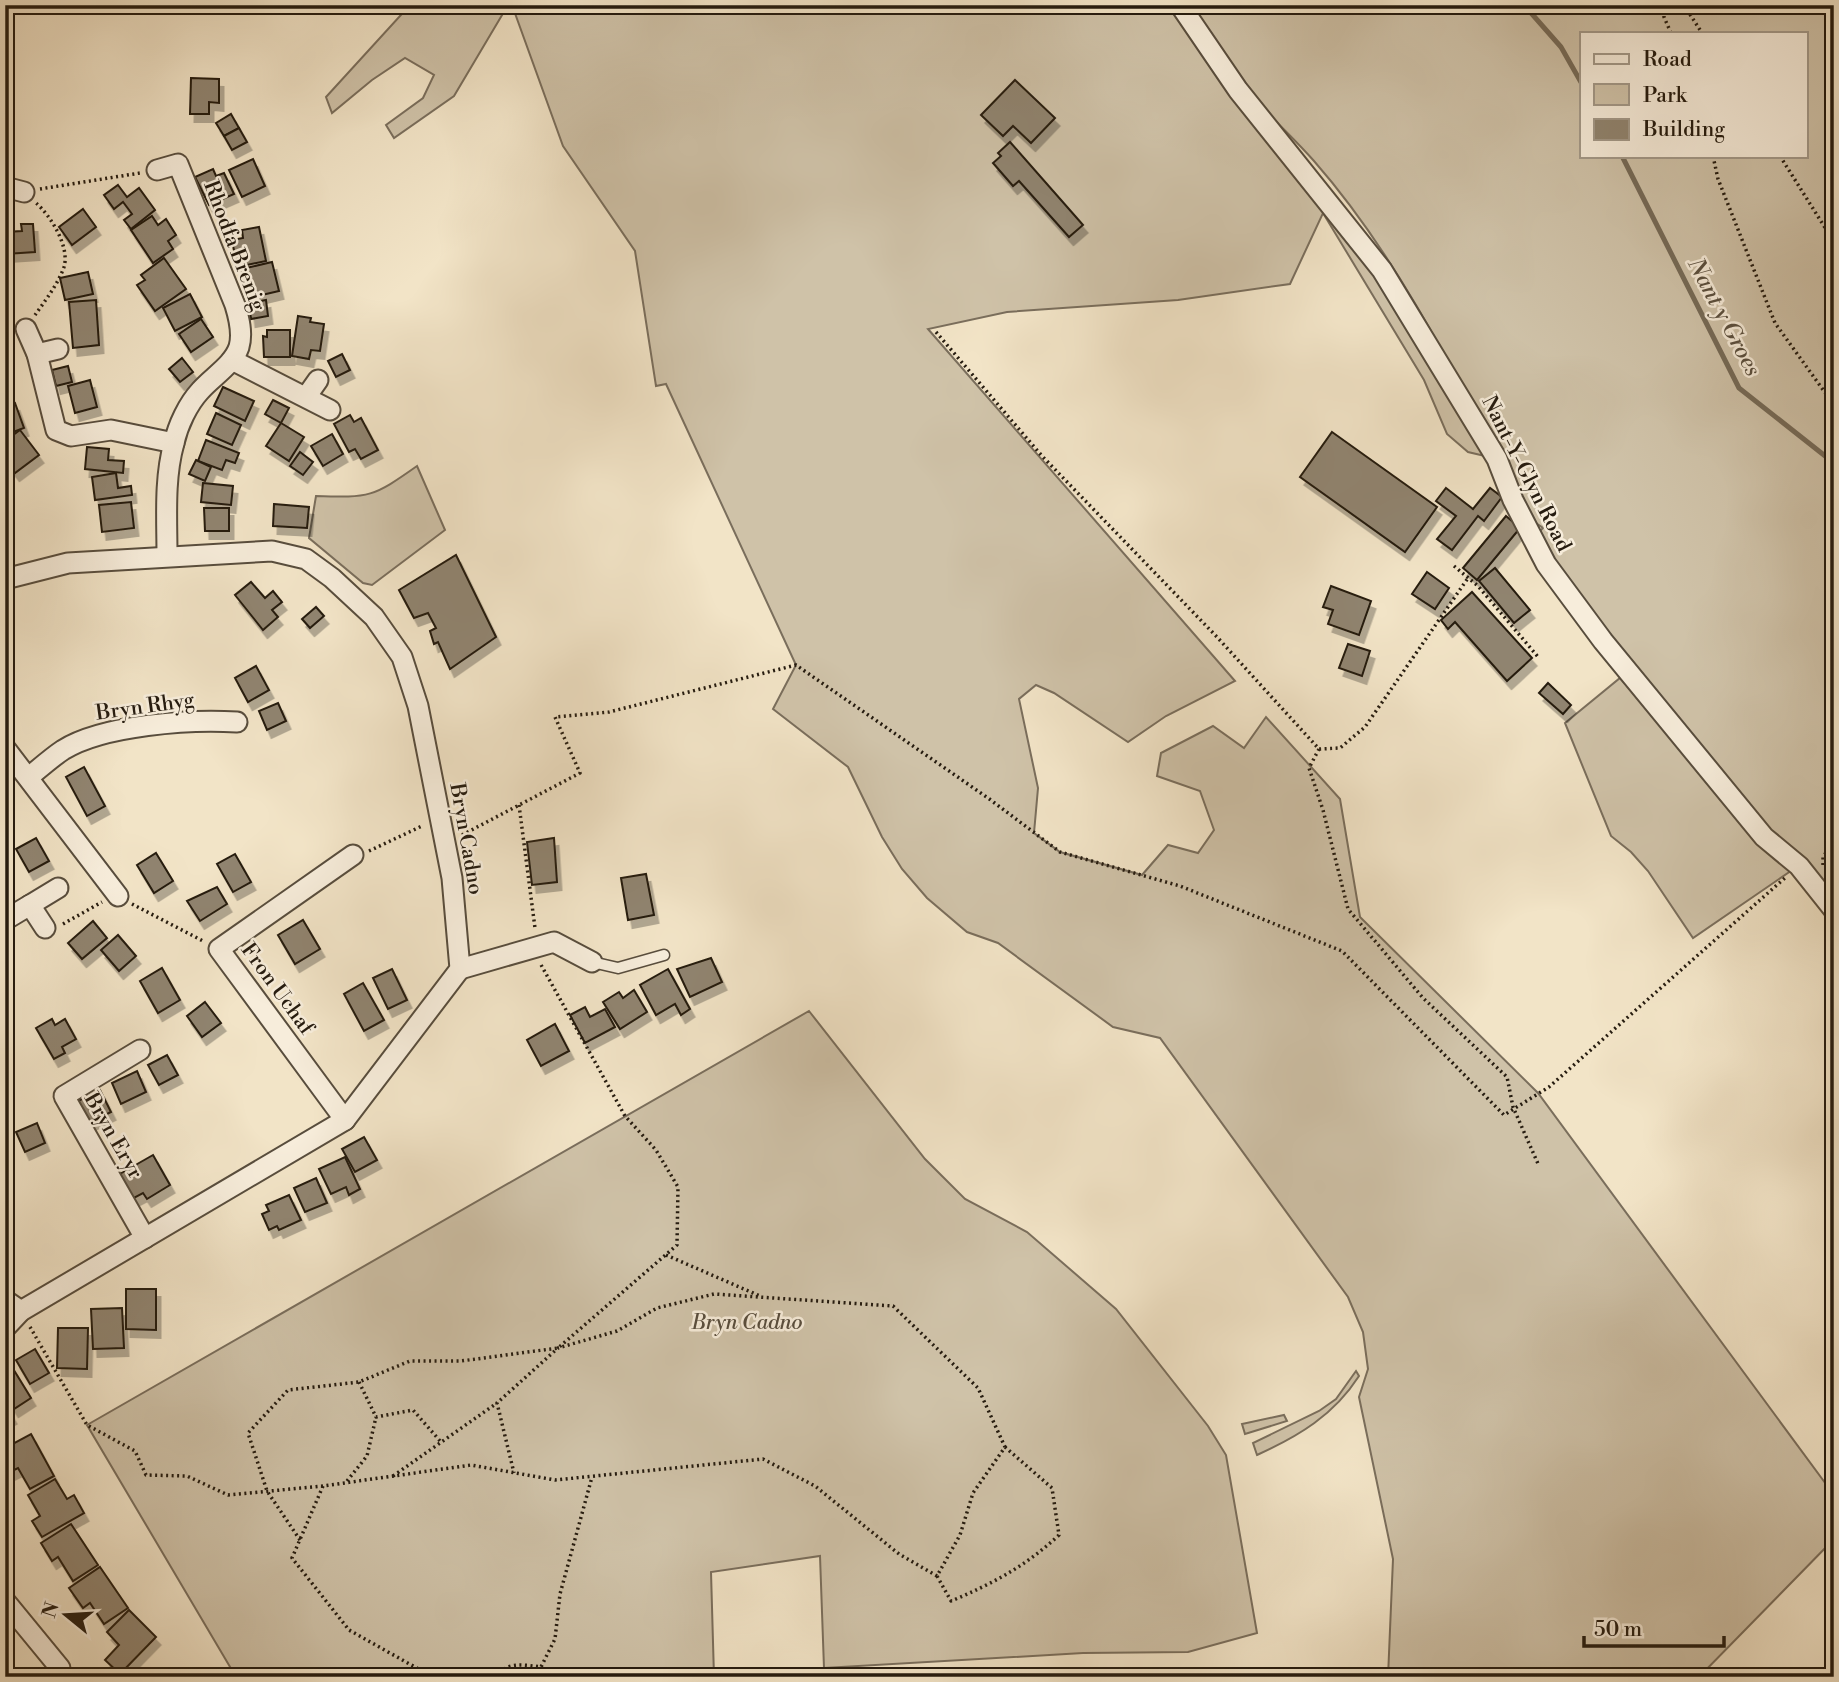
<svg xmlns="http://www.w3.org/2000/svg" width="1839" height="1682" font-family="'Libre Bodoni',serif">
  <defs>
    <filter id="shadow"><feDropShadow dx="4.5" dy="8" stdDeviation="0" flood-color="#0004"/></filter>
  </defs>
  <rect width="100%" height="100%" fill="#f2e4c7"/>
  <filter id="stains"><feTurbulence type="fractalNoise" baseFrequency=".00286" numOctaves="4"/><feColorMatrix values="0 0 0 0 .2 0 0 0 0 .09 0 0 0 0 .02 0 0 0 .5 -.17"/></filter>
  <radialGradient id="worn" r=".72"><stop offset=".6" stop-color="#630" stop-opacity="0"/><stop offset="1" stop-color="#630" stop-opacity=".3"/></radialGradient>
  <g fill="#cfc2a8" stroke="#7a6e5c" stroke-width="2" fill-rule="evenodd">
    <polygon points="410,5 508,5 454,96 394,138 386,125 423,98 434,75 405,58 372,80 332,113 326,97"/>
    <path d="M512,5H1834V893L1830,904L1798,866L1693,938L1648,871L1631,852L1611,836L1565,723L1620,678L1764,837L1770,831L1589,611L1537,534L1543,528L1530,519C1466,397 1406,266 1314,161C1299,144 1282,128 1266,111L1398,304L1489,457L1468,452L1447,434L1424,380L1323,213L1290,284L1178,300L1007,312L928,329L1235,681L1166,716L1128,742L1054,693L1036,685L1019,699L1038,788L1034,833L1060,852L1142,875L1168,845L1198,853L1214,830L1200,791L1157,776L1161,753L1213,726L1244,748L1266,717L1340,799L1360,917L1538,1093L1834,1495V1539L1699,1677H1388L1393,1559L1359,1397L1368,1369L1363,1332L1348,1297L1160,1038L1113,1027L998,943L967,932L927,898L902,869L882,837L848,767L773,709L796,665L666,384L656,386L635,251L563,146ZM1582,33H1806V156H1582Z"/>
    <path d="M417,466L445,530L372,585L363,583L309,538L316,496C370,498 373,497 417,466Z"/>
    <polygon points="809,1011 925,1159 965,1199 1027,1232 1116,1309 1208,1426 1226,1455 1257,1633 1188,1652 1083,1653 824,1668 820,1556 711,1572 714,1677 236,1677 87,1425"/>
    <path d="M1356,1371L1359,1376C1334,1415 1299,1436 1257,1455L1253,1443L1319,1411L1336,1399Z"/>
    <polygon points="1284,1415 1287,1421 1245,1434 1242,1424"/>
  </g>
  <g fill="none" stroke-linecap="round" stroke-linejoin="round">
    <g stroke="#766b58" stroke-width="5">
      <polyline points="1524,5 1561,47 1582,84"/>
      <polyline points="1622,156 1739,388 1834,463"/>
    </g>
  </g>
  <g fill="#90846f" stroke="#251b0f" stroke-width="2" filter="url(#shadow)">
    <polygon points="191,78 219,79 219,103 209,102 209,114 190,114"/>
    <polygon points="1015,80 1055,118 1031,143 1013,126 1003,136 981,115"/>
    <polygon points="231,114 239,128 224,136 216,123"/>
    <polygon points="239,128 247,142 232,150 224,136"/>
    <polygon points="1010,142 1083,225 1069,237 1019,181 1013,186 993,163 1001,156 998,153"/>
    <polygon points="253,159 265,186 242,197 229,170"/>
    <polygon points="213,169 216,176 224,173 234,194 209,205 195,177"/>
    <polygon points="118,185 127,197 139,188 155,210 131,229 124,220 132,214 123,202 114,209 104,195"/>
    <polygon points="83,209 96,227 72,245 59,227"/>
    <polygon points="152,216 158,225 166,219 176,235 168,241 173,249 153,263 131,230"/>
    <polygon points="21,224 33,224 35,252 6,254 5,232 22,231"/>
    <polygon points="259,227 266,261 237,267 232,240 243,238 242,230"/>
    <polygon points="164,258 186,289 155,311 137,285 145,280 141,275"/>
    <polygon points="272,262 279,291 249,298 242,269"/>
    <polygon points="88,272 93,294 65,300 60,278"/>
    <polygon points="190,294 202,317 175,331 163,308"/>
    <polygon points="96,300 99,345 73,348 69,302"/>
    <polygon points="266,300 268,316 251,319 249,303"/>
    <polygon points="298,316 311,318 310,322 324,324 320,351 311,350 309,359 292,356"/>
    <polygon points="201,319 213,337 191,352 179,334"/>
    <polygon points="267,330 290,330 290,357 264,357 263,336 267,337"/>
    <polygon points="342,354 350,370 336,377 328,361"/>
    <polygon points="182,358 193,372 180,382 169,369"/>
    <polygon points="68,366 72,382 56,386 52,370"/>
    <polygon points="90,380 97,407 75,413 68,386"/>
    <polygon points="223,387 254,401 245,421 214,406"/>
    <polygon points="273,400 289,408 281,423 265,414"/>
    <polygon points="15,403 24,428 5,435 5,406"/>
    <polygon points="216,413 241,425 232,445 207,434"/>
    <polygon points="350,415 354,422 361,418 378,450 361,459 355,449 349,452 334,424"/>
    <polygon points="281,423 304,437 289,461 266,446"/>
    <polygon points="20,430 39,455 15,473 5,460 5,441"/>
    <polygon points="1332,432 1437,507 1405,552 1300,477"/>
    <polygon points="332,434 343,454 323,466 311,446"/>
    <polygon points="206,440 239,453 235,463 226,460 222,470 198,461"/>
    <polygon points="87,447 109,449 108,460 124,461 123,473 85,469"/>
    <polygon points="300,452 313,462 303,475 290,466"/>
    <polygon points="196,460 211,467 205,481 189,474"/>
    <polygon points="116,473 118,488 131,486 132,495 95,500 92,477"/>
    <polygon points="203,483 233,486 231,505 201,502"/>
    <polygon points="1446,488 1473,509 1490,488 1502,497 1484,521 1478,516 1452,550 1437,539 1456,516 1436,501"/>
    <polygon points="131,502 134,528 102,532 99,505"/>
    <polygon points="274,504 309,507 307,528 273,526"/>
    <polygon points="204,508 229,508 229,531 205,531"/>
    <polygon points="1506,516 1520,528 1477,580 1463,568"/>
    <polygon points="456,555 496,637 450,669 438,642 434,644 430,631 436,628 428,613 414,618 399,590"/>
    <polygon points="1495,568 1530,610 1514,623 1479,581"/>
    <polygon points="1427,572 1449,588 1435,609 1412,594"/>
    <polygon points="251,582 265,598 273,591 282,602 272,610 278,617 263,630 235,595"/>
    <polygon points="1331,586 1371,601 1359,635 1328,624 1333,610 1323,607"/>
    <polygon points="1472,592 1532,658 1507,681 1455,622 1448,629 1441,620"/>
    <polygon points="316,607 324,616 310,628 302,619"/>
    <polygon points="1348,644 1370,651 1362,676 1339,668"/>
    <polygon points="256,666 269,690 248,702 235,678"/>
    <polygon points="1548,683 1571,705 1563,714 1539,693"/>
    <polygon points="278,703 286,721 267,730 259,711"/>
    <polygon points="84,767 105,806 87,816 66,777"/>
    <polygon points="36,838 49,861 29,872 16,849"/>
    <polygon points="554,838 557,882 532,885 527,842"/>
    <polygon points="156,853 173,881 154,893 137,865"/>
    <polygon points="235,854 251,882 233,892 217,864"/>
    <polygon points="646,874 654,915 628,920 621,878"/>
    <polygon points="217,887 227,904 200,921 187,901"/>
    <polygon points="303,920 320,949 295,964 278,935"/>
    <polygon points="93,921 107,938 82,959 68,943"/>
    <polygon points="118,935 136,956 119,971 101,950"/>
    <polygon points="711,958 722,982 690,997 677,969"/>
    <polygon points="162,968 180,1000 158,1013 140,981"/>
    <polygon points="392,969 407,1000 388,1009 373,978"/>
    <polygon points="668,969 690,1009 681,1015 675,1004 656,1015 640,985"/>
    <polygon points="363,983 384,1020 364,1031 344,994"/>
    <polygon points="634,990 647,1012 620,1029 603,1002 619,992 623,998"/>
    <polygon points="205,1002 221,1023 202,1037 187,1016"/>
    <polygon points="585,1007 590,1017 605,1009 615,1027 585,1043 570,1015"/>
    <polygon points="52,1019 55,1025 65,1019 76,1039 62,1047 65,1053 54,1059 36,1028"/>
    <polygon points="555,1024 569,1051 541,1066 527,1040"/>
    <polygon points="167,1055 178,1075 159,1085 148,1065"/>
    <polygon points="137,1071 146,1092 121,1104 112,1083"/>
    <polygon points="100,1090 111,1112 85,1125 74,1103"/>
    <polygon points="37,1123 45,1143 25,1152 16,1132"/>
    <polygon points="364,1137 377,1160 355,1172 342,1149"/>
    <polygon points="153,1155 170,1185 147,1199 143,1193 132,1199 118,1175"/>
    <polygon points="345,1157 360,1189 349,1195 346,1187 331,1194 319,1169"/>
    <polygon points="316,1178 327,1203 305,1212 294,1188"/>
    <polygon points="289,1195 301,1220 279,1230 277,1226 269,1230 262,1214 269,1211 266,1205"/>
    <polygon points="126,1289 156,1289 156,1330 126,1329"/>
    <polygon points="122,1308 124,1348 93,1349 91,1309"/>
    <polygon points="58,1328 88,1328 87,1369 57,1368"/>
    <polygon points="35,1349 49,1373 30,1384 16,1360"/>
    <polygon points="12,1367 31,1398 14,1409 5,1395 5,1371"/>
    <polygon points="5,1404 12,1416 5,1420"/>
    <polygon points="31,1434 54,1476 30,1489 18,1468 8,1473 5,1448"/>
    <polygon points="55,1479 67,1499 74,1495 84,1513 42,1537 32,1521 40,1516 28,1495"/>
    <polygon points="71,1524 98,1565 73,1581 58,1557 52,1561 41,1543"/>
    <polygon points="100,1567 128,1608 104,1624 90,1603 83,1608 69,1588"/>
    <polygon points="129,1610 156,1637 120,1674 105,1660 119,1645 107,1632"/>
  </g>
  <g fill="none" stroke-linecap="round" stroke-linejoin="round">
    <defs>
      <polyline id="service" points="592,962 618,968 664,955"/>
      <g id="minor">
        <polyline points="1180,5 1238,90 1382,270 1497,459 1513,500 1546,564 1603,641 1764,837 1799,866 1834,910"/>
        <path d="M157,170L178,164L235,305C239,318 243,333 239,347C233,365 212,377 200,391C188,404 178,425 174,443C164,479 167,518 167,555"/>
        <polyline points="5,187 24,192"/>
        <polyline points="26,329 37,354 56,430 71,436 111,430 174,443"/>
        <polyline points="37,354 58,349"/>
        <polyline points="232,360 330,410"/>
        <polyline points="306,397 318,380"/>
        <polyline points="5,579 68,563 272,551 306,559 332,578 374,617 402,657 418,706 452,878 460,969 345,1120 21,1311 5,1328"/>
        <polyline points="5,748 118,896"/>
        <path d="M29,777C40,768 51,758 63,750C103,725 190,719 237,722"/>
        <polyline points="30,905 58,888"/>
        <polyline points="5,920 30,905 45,928"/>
        <polyline points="460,969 554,942 592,962"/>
        <polyline points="140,1050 64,1096 145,1238"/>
        <polyline points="345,1120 219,949 353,855"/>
        <polyline points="5,1300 21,1311"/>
        <polyline points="5,1601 60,1668"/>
      </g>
    </defs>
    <use href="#service" stroke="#584d3d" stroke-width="13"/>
    <use href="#minor" stroke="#584d3d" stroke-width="23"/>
    <g stroke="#251b0f" stroke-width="3.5" stroke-dasharray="2 3.5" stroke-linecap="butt">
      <polyline points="1664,5 1664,17 1671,33"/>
      <polyline points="1684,5 1702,33"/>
      <polyline points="1713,156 1718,179 1775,323 1834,405"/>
      <polyline points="1780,156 1834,242"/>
      <polyline points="40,189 140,173"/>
      <path d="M35,315C45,301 58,284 64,267C70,247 51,216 36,203"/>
      <polyline points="936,332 1042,456 1217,637 1319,749 1340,748 1365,727 1468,578"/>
      <polyline points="1454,566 1478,586 1539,658"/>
      <polyline points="1319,749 1309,768 1323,810 1348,909 1423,998 1507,1077 1513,1107 1539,1166"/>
      <polyline points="519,805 535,928"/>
      <polyline points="462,835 580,773 555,717 609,712 796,665 988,798 1060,852 1180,886 1342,951 1504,1115 1549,1087 1786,877"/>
      <polyline points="369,851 422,826"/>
      <polyline points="1823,865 1823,856 1834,845"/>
      <polyline points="132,904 203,941"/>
      <polyline points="63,924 102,902"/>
      <polyline points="666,1255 760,1296"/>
      <polyline points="30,1327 87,1425 135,1451 146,1475 187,1476 228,1495 323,1486 471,1465 555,1480 763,1459 815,1486 899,1554 937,1576 960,1535 973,1493 1005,1447 978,1388 893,1306 714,1294 657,1308 617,1331 558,1348 497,1403 514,1473"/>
      <polyline points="359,1382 376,1417 413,1410 441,1442"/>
      <polyline points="393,1476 497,1403"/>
      <polyline points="347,1481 367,1456 376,1417"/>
      <polyline points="323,1486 292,1558 349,1630 422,1671 425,1677"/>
      <polyline points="300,1540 267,1491 248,1433 288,1390 359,1382 410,1361 461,1361 558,1348 677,1245 678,1187 656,1150 625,1116 540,963"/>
      <path d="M937,1576L951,1601C992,1584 1026,1566 1059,1535L1052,1488L1005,1447"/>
      <path d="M496,1677C506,1661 525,1665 541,1667L555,1639L560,1594L592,1477"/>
    </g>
    <use href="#service" stroke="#f7eddb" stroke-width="10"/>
    <use href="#minor" stroke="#f7eddb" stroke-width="19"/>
  </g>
  <g text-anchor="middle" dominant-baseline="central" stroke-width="5" stroke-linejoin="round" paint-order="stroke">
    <g font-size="21" fill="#251b0f" stroke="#f7eddb">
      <text transform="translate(234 246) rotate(69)">Rhodfa Brenig</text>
      <text transform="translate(1526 474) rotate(63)">Nant-Y-Glyn Road</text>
      <text transform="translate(145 707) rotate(-8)">Bryn Rhyg</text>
      <text transform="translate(466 839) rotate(80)">Bryn Cadno</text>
      <text transform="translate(277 989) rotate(54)">Fron Uchaf</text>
      <text transform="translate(113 1136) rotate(60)">Bryn Eryr</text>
    </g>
    <g font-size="21" font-style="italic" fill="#584d3d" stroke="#f7eddb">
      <text x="747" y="1323">Bryn Cadno</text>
    </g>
    <g font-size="23" font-style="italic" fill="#5b503f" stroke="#f7eddb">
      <text transform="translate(1724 317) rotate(62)">Nant y Groes</text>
    </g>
  </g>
  <rect width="1839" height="1682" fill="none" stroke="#f2e4c7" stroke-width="28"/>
  <rect x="7" y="7" width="1825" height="1668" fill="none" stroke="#251b0f" stroke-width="3.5"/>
  <rect x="14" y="14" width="1811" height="1654" fill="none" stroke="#251b0f" stroke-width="2"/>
  <rect x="1580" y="32" width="228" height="126" fill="#f7eddb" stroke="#a39989" stroke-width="2"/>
  <rect x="1594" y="54" width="35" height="10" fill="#f7eddb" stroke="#a39989" stroke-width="2"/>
  <text x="1643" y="66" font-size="21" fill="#251b0f">Road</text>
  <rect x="1594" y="84" width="35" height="21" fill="#cfc2a8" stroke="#a39989" stroke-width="2"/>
  <text x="1643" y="102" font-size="21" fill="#251b0f">Park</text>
  <rect x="1594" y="119" width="35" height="21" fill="#90846f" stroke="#a39989" stroke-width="2"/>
  <text x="1643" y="136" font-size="21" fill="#251b0f">Building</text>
  <g transform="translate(66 1615) rotate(288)" stroke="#f7eddb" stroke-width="5" paint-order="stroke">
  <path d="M0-5L12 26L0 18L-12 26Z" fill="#251b0f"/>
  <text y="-10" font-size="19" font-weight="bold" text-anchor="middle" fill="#251b0f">N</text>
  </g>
  <path d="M1584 1636v10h140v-10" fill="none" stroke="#251b0f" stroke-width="3.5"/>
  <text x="1594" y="1636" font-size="21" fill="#251b0f" stroke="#f7eddb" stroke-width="5" paint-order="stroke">50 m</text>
  <rect width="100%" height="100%" filter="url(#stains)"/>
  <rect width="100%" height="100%" fill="url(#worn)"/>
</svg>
